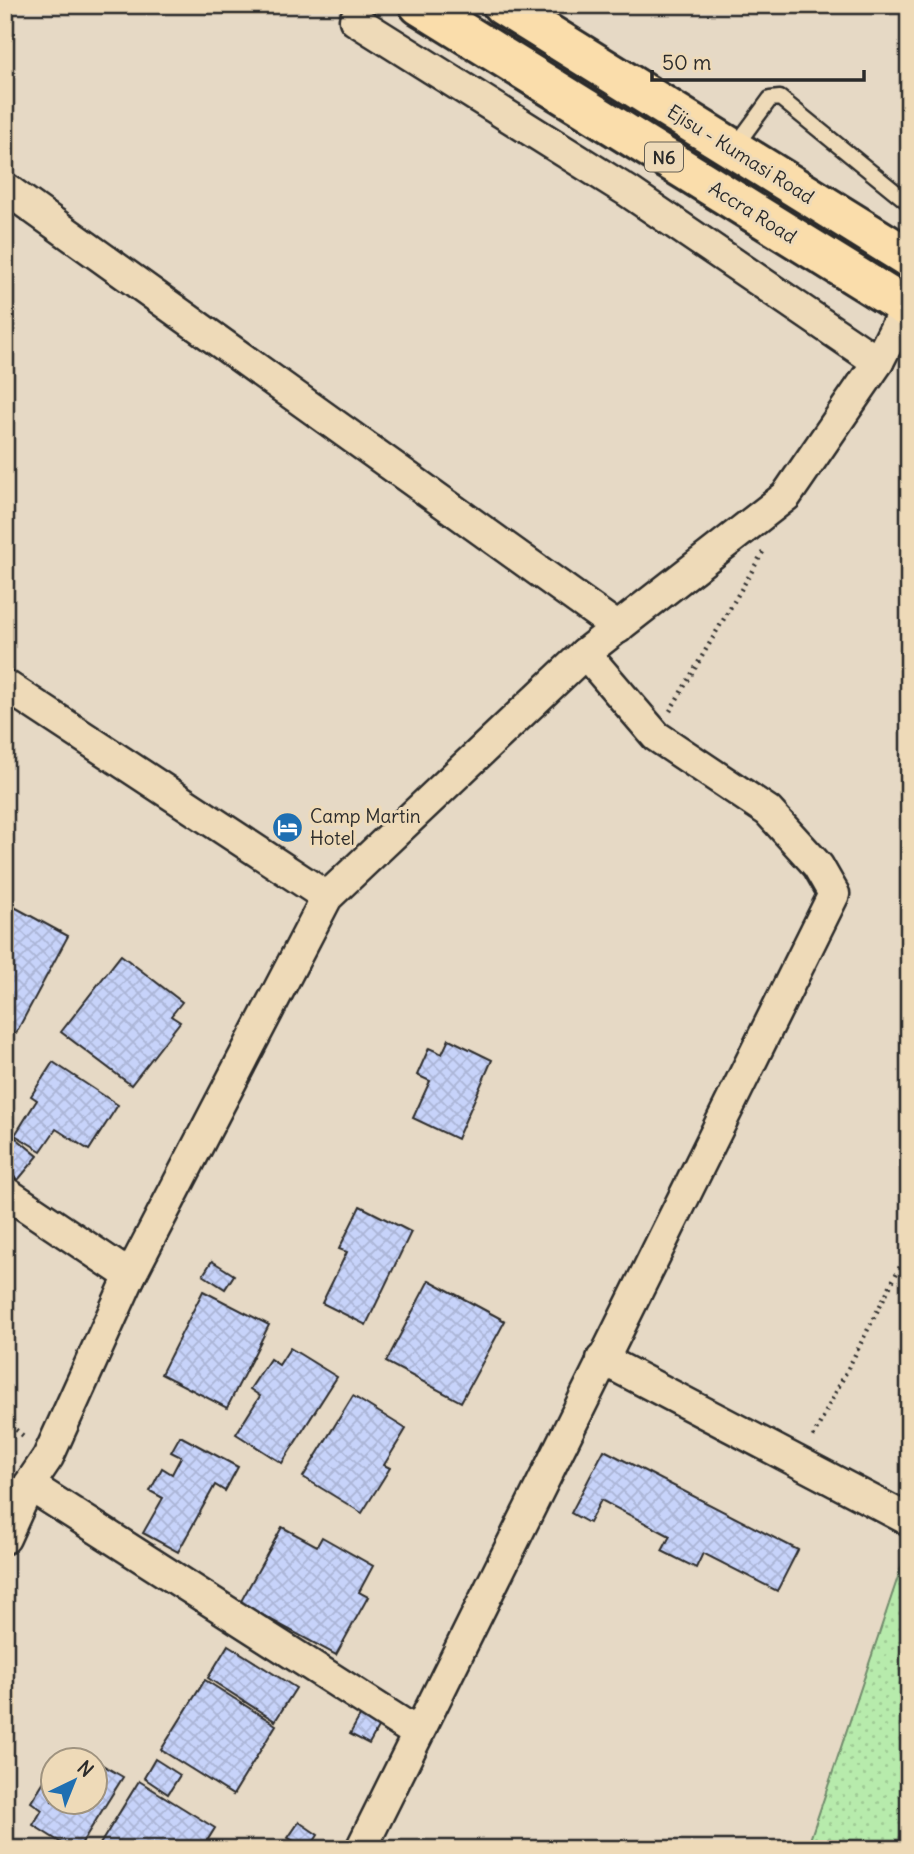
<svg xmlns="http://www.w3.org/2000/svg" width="914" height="1854" font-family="Delius,sans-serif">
  <defs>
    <pattern id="grass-dots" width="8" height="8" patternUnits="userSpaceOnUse" patternTransform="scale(1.75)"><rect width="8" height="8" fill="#b7ebac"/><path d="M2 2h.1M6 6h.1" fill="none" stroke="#9eca94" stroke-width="1.8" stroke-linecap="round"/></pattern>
    <pattern id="building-cross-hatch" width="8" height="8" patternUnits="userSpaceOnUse" patternTransform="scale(1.75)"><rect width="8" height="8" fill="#c7d3fa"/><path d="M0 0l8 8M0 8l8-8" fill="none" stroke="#abb5d6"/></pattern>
  </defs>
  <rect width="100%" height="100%" fill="#e6d9c5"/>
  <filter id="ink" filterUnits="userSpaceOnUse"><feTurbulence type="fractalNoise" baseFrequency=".0143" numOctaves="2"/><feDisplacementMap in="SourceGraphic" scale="14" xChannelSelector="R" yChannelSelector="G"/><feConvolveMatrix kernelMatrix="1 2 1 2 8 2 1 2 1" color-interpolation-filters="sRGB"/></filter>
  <g filter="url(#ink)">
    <polygon fill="url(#grass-dots)" stroke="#718b6c" stroke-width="2" points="903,1562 909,1564 909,1849 807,1849"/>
    <g fill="url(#building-cross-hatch)" stroke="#2b2b2b" stroke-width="2">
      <polygon points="5,902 68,936 16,1033 5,1027"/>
      <polygon points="121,955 182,1002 171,1016 180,1022 131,1085 61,1032"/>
      <polygon points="449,1039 492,1060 457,1139 413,1118 430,1081 417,1075 429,1048 442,1054"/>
      <polygon points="53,1062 118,1105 89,1150 56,1129 41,1151 15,1135 37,1100 31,1096"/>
      <polygon points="5,1126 12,1131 11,1134 38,1156 18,1180 5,1169"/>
      <polygon points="360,1206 411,1232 366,1325 322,1303 347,1252 339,1249"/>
      <polygon points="212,1261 234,1275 225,1289 203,1275"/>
      <polygon points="429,1280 505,1321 461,1402 386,1362"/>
      <polygon points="203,1291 269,1325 227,1408 161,1374"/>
      <polygon points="290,1348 337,1377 282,1463 236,1434 260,1396 250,1389 270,1359 279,1365"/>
      <polygon points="353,1396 406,1429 384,1465 390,1468 362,1513 303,1477"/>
      <polygon points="180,1436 238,1467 225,1491 215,1485 178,1552 143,1533 163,1498 150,1491 162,1468 172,1474 181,1457 171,1452"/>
      <polygon points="604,1450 798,1550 777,1591 703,1553 696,1568 662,1551 670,1536 601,1500 589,1523 571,1513"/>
      <polygon points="282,1527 317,1546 322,1537 373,1566 359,1592 368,1597 336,1655 240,1603"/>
      <polygon points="228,1645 296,1688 275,1721 208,1678"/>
      <polygon points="205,1680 276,1725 233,1795 161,1750"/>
      <polygon points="361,1714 380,1724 369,1744 350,1734"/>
      <polygon points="155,1759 180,1775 168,1794 144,1778"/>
      <polygon points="94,1760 123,1777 78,1849 71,1849 33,1825 42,1810 31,1802 49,1773 52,1775 52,1801 94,1801"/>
      <polygon points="139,1781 215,1828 202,1849 97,1849"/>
      <polygon points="299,1822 318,1835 309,1849 288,1838"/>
    </g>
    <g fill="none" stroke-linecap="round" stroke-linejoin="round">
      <defs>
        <polyline id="service" points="734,148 770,99 780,98 909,203"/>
        <g id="minor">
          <polyline points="355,20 629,192 878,362"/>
          <polyline points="5,188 618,628"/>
          <polyline points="5,685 327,897"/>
          <polyline points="5,1192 130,1276"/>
          <polyline points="602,1359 909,1520"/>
          <polyline points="29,1485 417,1733"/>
          <polyline points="5,1538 29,1485 48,1457 130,1276 327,897 585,653 786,496 878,362 906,307"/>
          <polyline points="361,1849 834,894 818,866 768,811 656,736 585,653"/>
        </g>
        <g id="trunk">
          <polyline points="419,5 909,309"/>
          <polyline points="502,5 909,258"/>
        </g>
      </defs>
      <use href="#service" stroke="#2b2b2b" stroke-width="19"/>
      <use href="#minor" stroke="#2b2b2b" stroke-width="35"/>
      <use href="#trunk" stroke="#2b2b2b" stroke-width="44"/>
      <g stroke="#2b2b2b" stroke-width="4.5" stroke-dasharray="2 5" stroke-linecap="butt">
        <polyline points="670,711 763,552"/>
        <polyline points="5,1421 26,1438"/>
        <polyline points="813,1437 909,1249"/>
      </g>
      <use href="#service" stroke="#eedab8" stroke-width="14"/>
      <use href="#minor" stroke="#eedab8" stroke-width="30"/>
      <use href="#trunk" stroke="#faddab" stroke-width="38"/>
    </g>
  </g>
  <defs>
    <symbol id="hotel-disc" viewBox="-11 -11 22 22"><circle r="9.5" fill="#1f6fb2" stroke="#eedab8"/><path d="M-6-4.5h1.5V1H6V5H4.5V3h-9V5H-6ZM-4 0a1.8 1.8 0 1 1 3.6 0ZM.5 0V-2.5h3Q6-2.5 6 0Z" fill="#fff"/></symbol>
  </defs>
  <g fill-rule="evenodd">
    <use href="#hotel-disc" x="270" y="810" width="35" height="35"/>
  </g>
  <g text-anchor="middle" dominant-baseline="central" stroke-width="6" stroke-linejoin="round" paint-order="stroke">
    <rect fill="#eedab8" stroke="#666055" stroke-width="2" x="645" y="142.5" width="38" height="29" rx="5"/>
    <g font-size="18" font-weight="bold" fill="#2b2b2b">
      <text x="664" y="157">N6</text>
    </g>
    <g font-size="19" fill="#2b2b2b" stroke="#eedab8">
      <text transform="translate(741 154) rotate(32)">Ejisu - Kumasi Road</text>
      <text transform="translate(753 212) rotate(32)">Accra Road</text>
    </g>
    <g font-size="19" fill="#2b2b2b" stroke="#eedab8" text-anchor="start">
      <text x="310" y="816">Camp Martin<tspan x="310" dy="22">Hotel</tspan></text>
    </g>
  </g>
  <rect width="914" height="1854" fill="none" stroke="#eedab8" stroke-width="28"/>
  <rect x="14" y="14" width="886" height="1826" fill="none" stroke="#2b2b2b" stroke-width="2.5" filter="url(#ink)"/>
  <g transform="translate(74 1781) rotate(43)"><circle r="33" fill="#eedab8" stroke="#a09480" stroke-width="2"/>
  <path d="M0-5L12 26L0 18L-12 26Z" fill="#1f6fb2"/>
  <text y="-10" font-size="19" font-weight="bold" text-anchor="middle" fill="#2b2b2b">N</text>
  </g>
  <path d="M652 70v10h212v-10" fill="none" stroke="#2b2b2b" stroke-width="3.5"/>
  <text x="662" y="70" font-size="21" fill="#2b2b2b" stroke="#eedab8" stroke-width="5" paint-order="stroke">50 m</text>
</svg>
